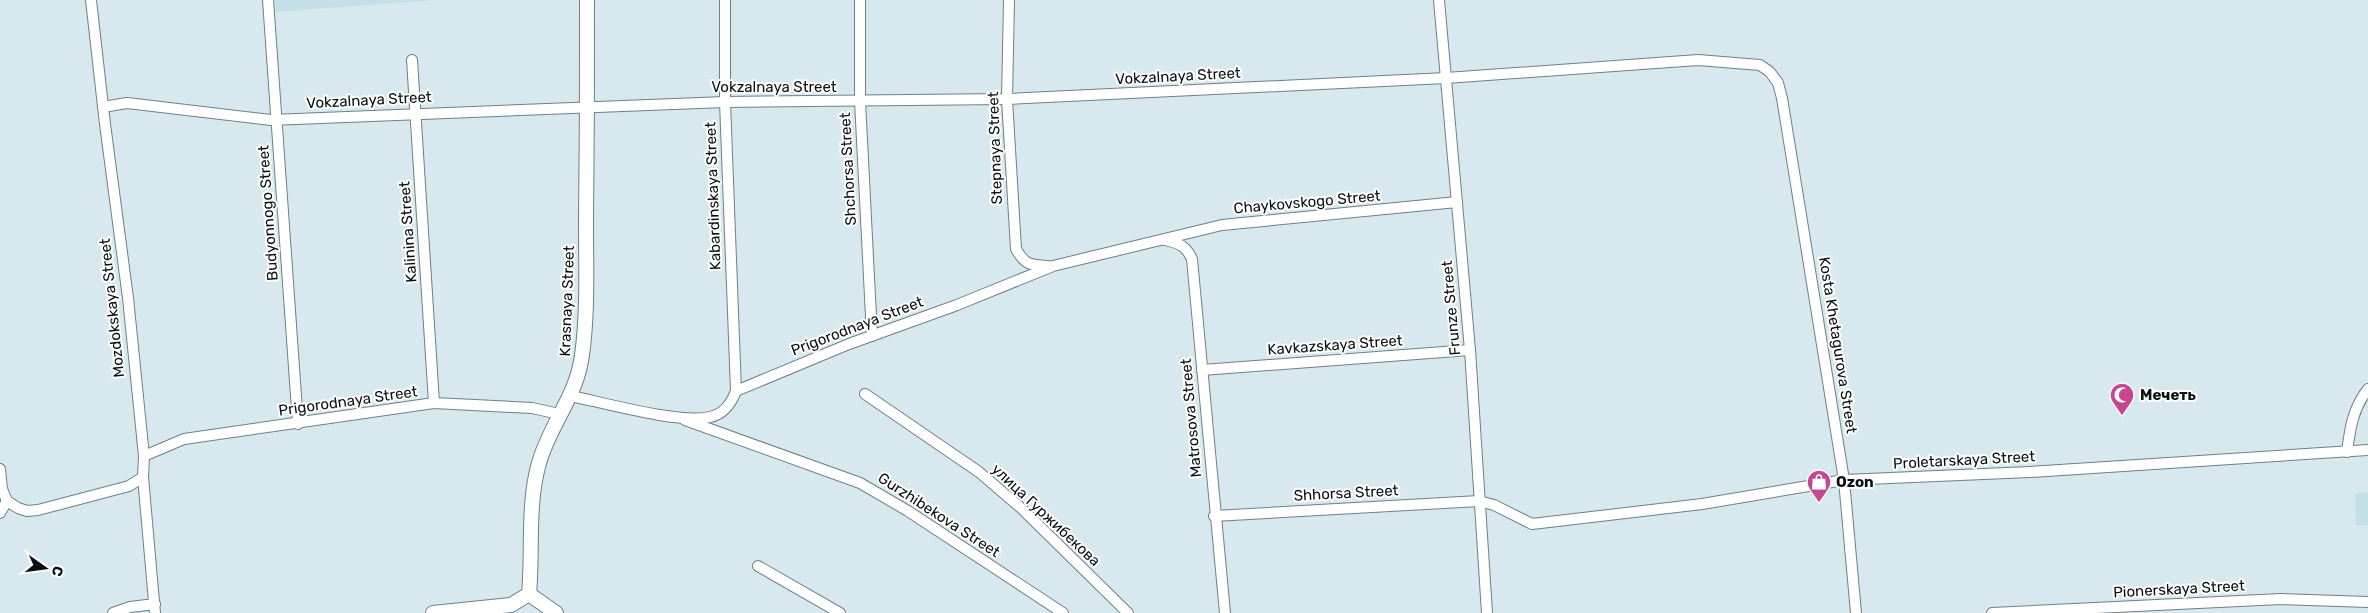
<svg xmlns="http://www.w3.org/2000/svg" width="2368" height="613" font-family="Rubik,sans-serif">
  <rect width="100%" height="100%" fill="#d7e9ef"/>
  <g fill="#c4dfe8">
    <polygon points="275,0 435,0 276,12"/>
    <polygon points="2368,492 2368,526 2356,525 2355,494"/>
  </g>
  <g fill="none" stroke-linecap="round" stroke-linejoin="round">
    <defs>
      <g id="street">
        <polyline points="91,0 105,124 128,298 144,456 143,477 155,613"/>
        <polyline points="268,0 298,424"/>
        <polyline points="725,0 725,102 736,391"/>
        <polyline points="860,0 860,101 872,336"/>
        <path d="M1009,0L1007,99L1016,249C1025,265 1030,265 1048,266"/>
        <polyline points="1439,0 1470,350 1487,613"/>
        <polyline points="412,60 434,403"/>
        <polyline points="103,107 127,103 271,120 725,102 1007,99 1446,78 1698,60 1760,65 1770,72 1778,83 1782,98 1844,480 1856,613"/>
        <path d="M1165,240C1179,243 1186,246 1192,259L1225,613"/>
        <polyline points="1202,370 1470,350"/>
        <polyline points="865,394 979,472 1021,508 1128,613"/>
        <path d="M571,396C605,403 679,424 710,417C724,414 731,404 736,391L849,344L957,305L1053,266L1222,225L1457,202"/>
        <polyline points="685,420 860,483 908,511 1063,613"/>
        <path d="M2347,452C2350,428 2353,408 2368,389"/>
        <polyline points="144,456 184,439 434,403 532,408 559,414"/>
        <polyline points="0,469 2,489 7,501 18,508 27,511 38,510 129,486 143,477"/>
        <polyline points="0,513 7,501"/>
        <polyline points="1214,516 1479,501 1494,505 1532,524 1702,504 1844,480 2030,472 2368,450"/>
        <polyline points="758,566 840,613"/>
        <polyline points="113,613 130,607 155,604"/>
        <polyline points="1992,613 2281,599 2368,602"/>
      </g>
      <g id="secondary">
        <path d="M529,594C533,551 527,505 539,463C550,424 577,396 582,355C588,312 586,267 586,223C587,149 587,74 587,0"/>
        <polyline points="529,594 556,613"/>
        <polyline points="433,613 511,605 529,594"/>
      </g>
    </defs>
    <use href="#street" stroke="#6f7f85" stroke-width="12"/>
    <use href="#secondary" stroke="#6f7f85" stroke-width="16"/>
    <use href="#street" stroke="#fff" stroke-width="10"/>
    <use href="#secondary" stroke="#fff" stroke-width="14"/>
  </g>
  <defs>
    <symbol id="mosque-pin" viewBox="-11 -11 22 30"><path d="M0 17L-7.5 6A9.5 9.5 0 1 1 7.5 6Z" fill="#c64691" stroke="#fff"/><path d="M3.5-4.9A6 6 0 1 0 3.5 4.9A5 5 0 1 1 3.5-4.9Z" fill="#fff"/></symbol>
    <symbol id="shop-pin" viewBox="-11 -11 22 30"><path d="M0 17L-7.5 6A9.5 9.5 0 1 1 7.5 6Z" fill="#c64691" stroke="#fff"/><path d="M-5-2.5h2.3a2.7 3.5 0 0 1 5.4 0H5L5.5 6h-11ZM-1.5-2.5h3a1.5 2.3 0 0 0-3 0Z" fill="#fff"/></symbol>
  </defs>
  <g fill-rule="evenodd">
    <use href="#mosque-pin" x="2108" y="381" width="28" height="38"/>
    <use href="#shop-pin" x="1805" y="468" width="28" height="38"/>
  </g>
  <g text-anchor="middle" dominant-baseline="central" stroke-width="4" stroke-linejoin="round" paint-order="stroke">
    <g font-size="15" fill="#0a1012" stroke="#fff">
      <text transform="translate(1178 76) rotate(-3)">Vokzalnaya Street</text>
      <text x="774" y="87">Vokzalnaya Street</text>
      <text transform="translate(369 100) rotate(-3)">Vokzalnaya Street</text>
      <text transform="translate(995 148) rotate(-92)">Stepnaya Street</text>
      <text transform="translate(848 169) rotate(-93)">Shchorsa Street</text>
      <text transform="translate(713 196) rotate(-92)">Kabardinskaya Street</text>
      <text transform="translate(1307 202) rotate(-5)">Chaykovskogo Street</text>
      <text transform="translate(268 213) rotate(-94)">Budyonnogo Street</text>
      <text transform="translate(408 232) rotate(-94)">Kalinina Street</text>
      <text transform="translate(567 301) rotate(-88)">Krasnaya Street</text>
      <text transform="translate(112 308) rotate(-96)">Mozdokskaya Street</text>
      <text transform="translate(1451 308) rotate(-95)">Frunze Street</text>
      <text transform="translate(857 326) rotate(-21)">Prigorodnaya Street</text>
      <text transform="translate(1335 345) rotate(-4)">Kavkazskaya Street</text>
      <text transform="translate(1838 345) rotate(81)">Kosta Khetagurova Street</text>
      <text transform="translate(348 401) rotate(-8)">Prigorodnaya Street</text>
      <text transform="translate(1191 418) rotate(-95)">Matrosova Street</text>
      <text transform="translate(1964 460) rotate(-3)">Proletarskaya Street</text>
      <text transform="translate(1346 493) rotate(-3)">Shhorsa Street</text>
      <text transform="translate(939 515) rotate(33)">Gurzhibekova Street</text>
      <text transform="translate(1046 515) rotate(43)">улица Гуржибекова</text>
      <text transform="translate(2179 589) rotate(-3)">Pionerskaya Street</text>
    </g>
    <g font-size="15" font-weight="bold" fill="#0a1012" stroke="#fff" text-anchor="start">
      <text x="2140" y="395">Мечеть</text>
      <text x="1836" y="482">Ozon</text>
    </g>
  </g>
  <g transform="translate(45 568) rotate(104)" stroke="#ffffff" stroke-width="4" paint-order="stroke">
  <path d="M0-4L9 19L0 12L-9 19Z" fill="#0a1012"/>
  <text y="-8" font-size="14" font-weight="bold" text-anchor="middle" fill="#0a1012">С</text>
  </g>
</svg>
